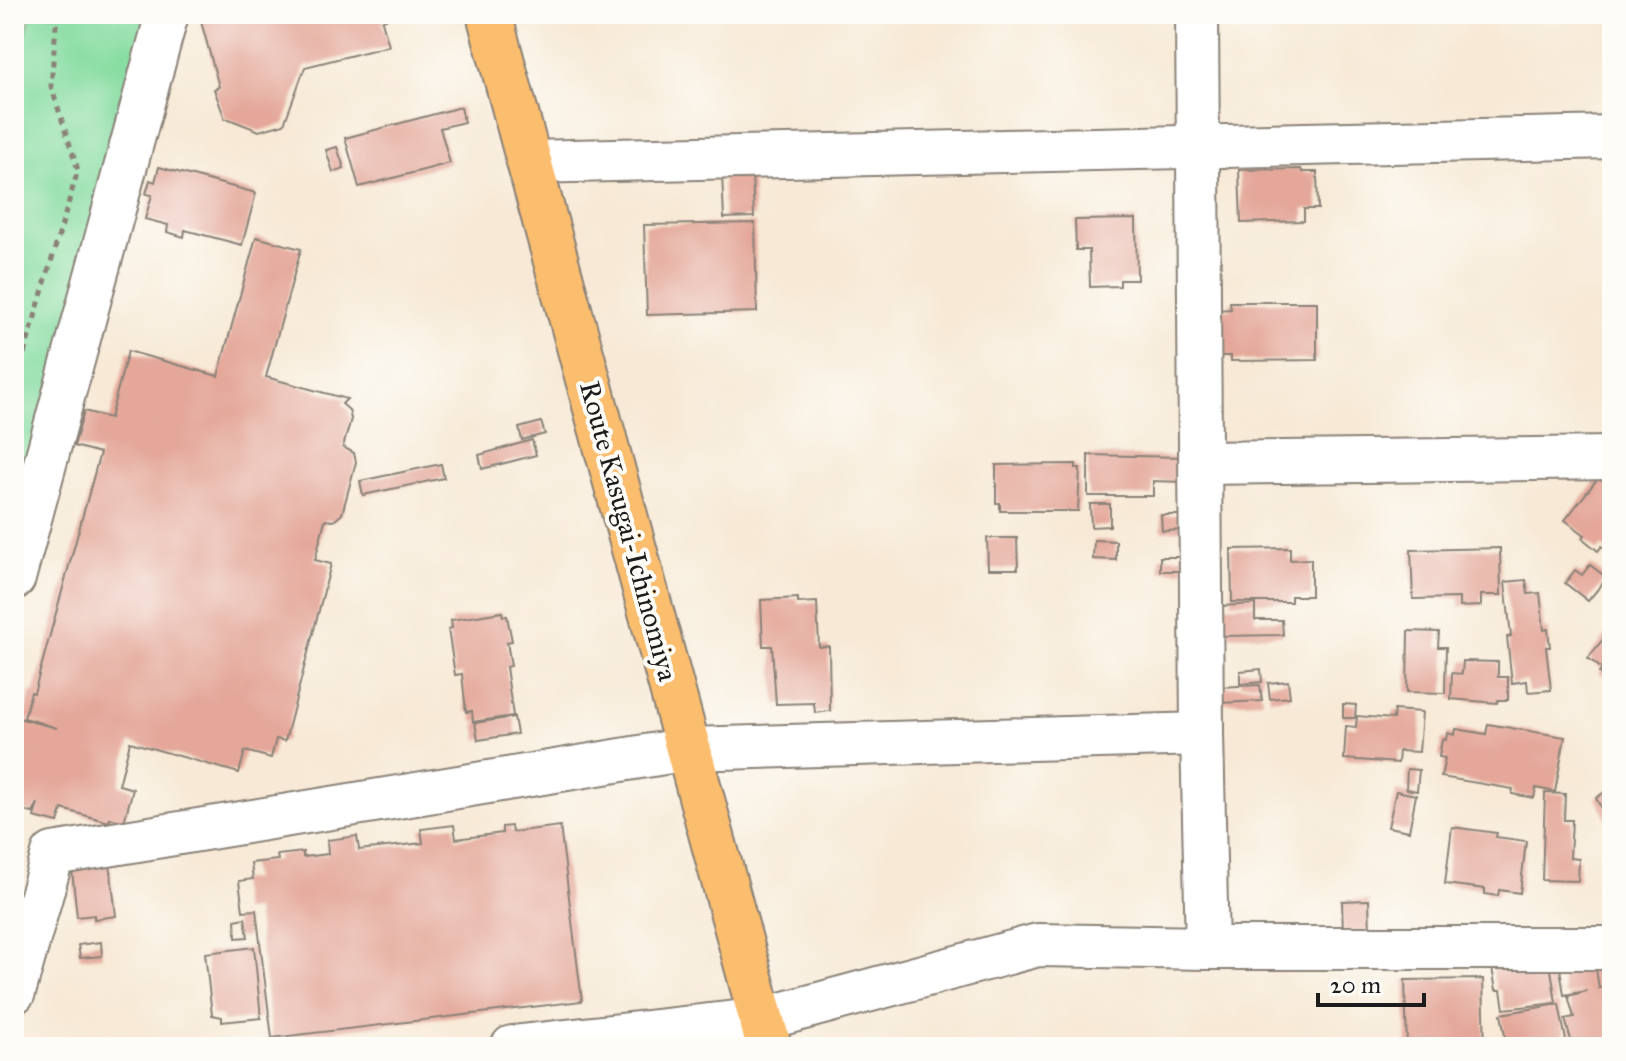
<svg xmlns="http://www.w3.org/2000/svg" width="1626" height="1061" font-family="'IM FELL Great Primer',serif">
  <rect width="100%" height="100%" fill="#fdfcf7"/>
  <filter id="ink" filterUnits="userSpaceOnUse"><feTurbulence type="fractalNoise" baseFrequency=".0125" numOctaves="2"/><feDisplacementMap in="SourceGraphic" scale="16" xChannelSelector="R" yChannelSelector="G"/><feConvolveMatrix kernelMatrix="1 2 1 2 8 2 1 2 1" color-interpolation-filters="sRGB"/></filter>
  <filter id="wash" filterUnits="userSpaceOnUse"><feTurbulence type="fractalNoise" baseFrequency=".006" numOctaves="4" result="noise"/><feDisplacementMap in="SourceGraphic" scale="32" xChannelSelector="R" yChannelSelector="G"/><feGaussianBlur stdDeviation="1.8" result="paint"/><feColorMatrix in="noise" values="0 0 0 0 0 0 0 0 0 0 0 0 0 0 0 0 0 1.4 0 .05"/><feComposite in="paint" operator="in"/></filter>
  <g filter="url(#wash)">
    <rect width="100%" height="100%" fill="#f7e9d5"/>
    <polygon fill="#85dca0" stroke="#507c5e" stroke-width="2" points="31,14 152,14 14,525 14,77"/>
    <g id="blocks">
      <g fill="#e4a79a">
        <polygon points="14,14 26,14 15,54 14,54"/>
        <polygon points="199,14 388,14 389,17 382,21 389,46 305,67 284,124 259,131 229,119 225,119 214,89 219,87"/>
        <polygon points="461,107 464,122 440,128 450,163 359,187 345,138"/>
        <polygon points="337,147 344,168 333,172 326,150"/>
        <polygon points="159,167 256,193 242,245 185,230 184,237 167,232 168,225 145,219 152,195 146,194 150,180 155,182"/>
        <polygon points="1301,169 1302,172 1317,172 1318,209 1304,209 1304,221 1241,223 1239,170"/>
        <polygon points="752,173 754,217 724,218 722,174"/>
        <polygon points="1136,219 1137,280 1120,280 1120,286 1090,287 1089,250 1076,250 1075,220"/>
        <polygon points="755,223 757,312 647,315 644,225"/>
        <polygon points="256,237 301,249 266,377 347,399 342,404 349,410 351,419 343,447 354,453 356,462 342,514 334,521 325,520 315,560 331,564 285,741 276,739 271,758 245,751 239,773 130,742 119,785 133,789 124,822 110,818 109,822 62,809 58,823 34,817 38,803 33,813 14,809 14,717 57,728 24,718 31,692 34,693 100,453 74,446 84,411 110,418 128,351 218,376"/>
        <polygon points="1230,302 1317,302 1317,360 1231,361 1231,356 1218,356 1217,310 1231,309"/>
        <polygon points="541,422 545,434 522,440 519,428"/>
        <polygon points="532,440 536,455 482,469 479,455"/>
        <polygon points="1088,455 1183,457 1183,482 1153,481 1153,496 1088,496"/>
        <polygon points="441,464 444,478 363,495 360,481"/>
        <polygon points="1076,464 1076,468 1080,468 1078,511 1000,511 1000,503 996,503 996,465"/>
        <polygon points="1603,472 1612,479 1612,554 1602,546 1598,551 1582,538 1585,535 1565,520"/>
        <polygon points="1090,504 1110,504 1110,526 1091,527"/>
        <polygon points="1161,515 1185,515 1185,530 1162,531"/>
        <polygon points="987,538 1017,538 1018,569 988,569"/>
        <polygon points="1094,540 1116,541 1116,560 1093,559"/>
        <polygon points="1290,548 1290,560 1311,559 1311,596 1291,596 1291,602 1232,602 1231,549"/>
        <polygon points="1500,548 1501,595 1481,595 1481,606 1459,607 1459,598 1413,599 1411,550"/>
        <rect x="1160" y="557" width="23" height="14"/>
        <polygon points="1590,565 1607,578 1588,601 1565,583 1575,570 1582,575"/>
        <polygon points="1526,580 1528,594 1540,593 1544,630 1548,629 1550,647 1546,647 1551,690 1528,692 1527,681 1512,683 1507,637 1511,636 1505,582"/>
        <polygon points="798,598 798,603 817,602 819,647 829,646 830,711 815,713 814,703 776,704 772,646 763,646 761,600"/>
        <polygon points="1255,604 1255,620 1282,620 1283,635 1223,636 1222,606"/>
        <polygon points="502,612 503,616 507,616 512,641 507,642 511,666 506,667 513,716 473,722 472,711 466,712 462,674 455,675 448,629 452,628 451,620"/>
        <polygon points="1612,628 1612,683 1599,673 1602,669 1588,658"/>
        <polygon points="1408,631 1439,632 1438,647 1446,647 1445,693 1407,692"/>
        <polygon points="1463,661 1498,662 1498,677 1508,677 1508,700 1498,700 1497,703 1451,699 1452,673 1462,674"/>
        <polygon points="1261,669 1262,682 1240,684 1240,671"/>
        <polygon points="1288,681 1290,697 1270,699 1268,683"/>
        <polygon points="1260,685 1262,701 1220,703 1219,687"/>
        <polygon points="1343,704 1356,705 1355,718 1343,718"/>
        <polygon points="1394,710 1422,712 1419,752 1399,751 1398,763 1344,759 1346,726 1356,727 1357,716 1393,719"/>
        <polygon points="514,717 517,734 478,740 475,723"/>
        <polygon points="1488,724 1565,737 1555,792 1536,788 1534,798 1512,794 1513,789 1441,777 1445,758 1439,757 1442,739 1446,740 1447,733 1455,735 1456,729 1486,734"/>
        <polygon points="1407,769 1419,770 1417,791 1406,789"/>
        <polygon points="1612,787 1612,830 1596,798"/>
        <polygon points="1396,791 1416,795 1409,831 1388,827"/>
        <polygon points="1545,793 1565,794 1564,820 1572,820 1570,858 1579,859 1578,881 1542,880"/>
        <polygon points="454,825 456,839 502,833 502,827 511,826 512,832 560,826 582,1001 272,1038 256,910 243,911 239,881 253,879 251,863 278,860 277,855 303,852 303,857 328,854 327,840 357,836 359,850 423,843 421,829"/>
        <polygon points="1452,827 1497,833 1496,837 1526,841 1520,893 1499,890 1498,896 1485,894 1485,889 1445,884"/>
        <polygon points="110,865 116,916 94,919 94,915 77,917 72,870"/>
        <polygon points="1369,900 1370,932 1343,932 1342,901"/>
        <polygon points="245,918 248,937 236,938 235,920"/>
        <polygon points="101,942 102,956 80,958 78,945"/>
        <polygon points="254,947 261,1018 222,1022 222,1017 212,1015 205,953"/>
        <polygon points="1550,963 1556,1003 1504,1009 1501,990 1496,990 1492,968 1501,967 1501,969"/>
        <polygon points="1595,963 1599,988 1612,986 1612,996 1607,997 1612,1015 1612,1041 1591,1047 1573,1047 1565,1019 1574,1017 1568,996 1587,991 1564,995 1560,968"/>
        <polygon points="1483,979 1485,1047 1407,1047 1405,980"/>
        <polygon points="1559,1004 1567,1046 1507,1047 1501,1014"/>
      </g>
    </g>
  </g>
  <g filter="url(#ink)">
    <use href="#blocks" fill-opacity="0" stroke="#8a8278" stroke-width="2"/>
    <g fill="none" stroke-linecap="round" stroke-linejoin="round">
      <defs>
        <g id="minor">
          <polyline points="1197,14 1202,734 1207,948"/>
          <polyline points="529,162 1612,137"/>
          <polyline points="1202,463 1612,458"/>
          <polyline points="14,578 167,14"/>
          <polyline points="14,992 53,854 688,749 1202,734"/>
          <polyline points="512,1047 763,1019 1038,945 1207,948 1612,948"/>
        </g>
        <polyline id="major" points="489,14 769,1047"/>
      </defs>
      <use href="#minor" stroke="#8a8278" stroke-width="46"/>
      <use href="#major" stroke="#8a8278" stroke-width="48"/>
      <polyline stroke="#8a8278" stroke-width="5" stroke-dasharray="6 6" stroke-linecap="butt" points="14,388 78,170 51,86 57,14"/>
      <use href="#minor" stroke="#fff" stroke-width="42"/>
      <use href="#major" stroke="#fbbd6e" stroke-width="44"/>
    </g>
  </g>
  <g text-anchor="middle" dominant-baseline="central" stroke-width="8" stroke-linejoin="round" paint-order="stroke">
    <g font-size="28" fill="#1c1c1c" stroke="#fdfcf7">
      <text transform="translate(629 531) rotate(75)">Route Kasugai-Ichinomiya</text>
    </g>
  </g>
  <rect width="1626" height="1061" fill="none" stroke="#fdfcf7" stroke-width="48"/>
  <path d="M1318 993v12h106v-12" fill="none" stroke="#1c1c1c" stroke-width="4"/>
  <text x="1330" y="993" font-size="24" fill="#1c1c1c" stroke="#fdfcf7" stroke-width="6" paint-order="stroke">20 m</text>
</svg>
